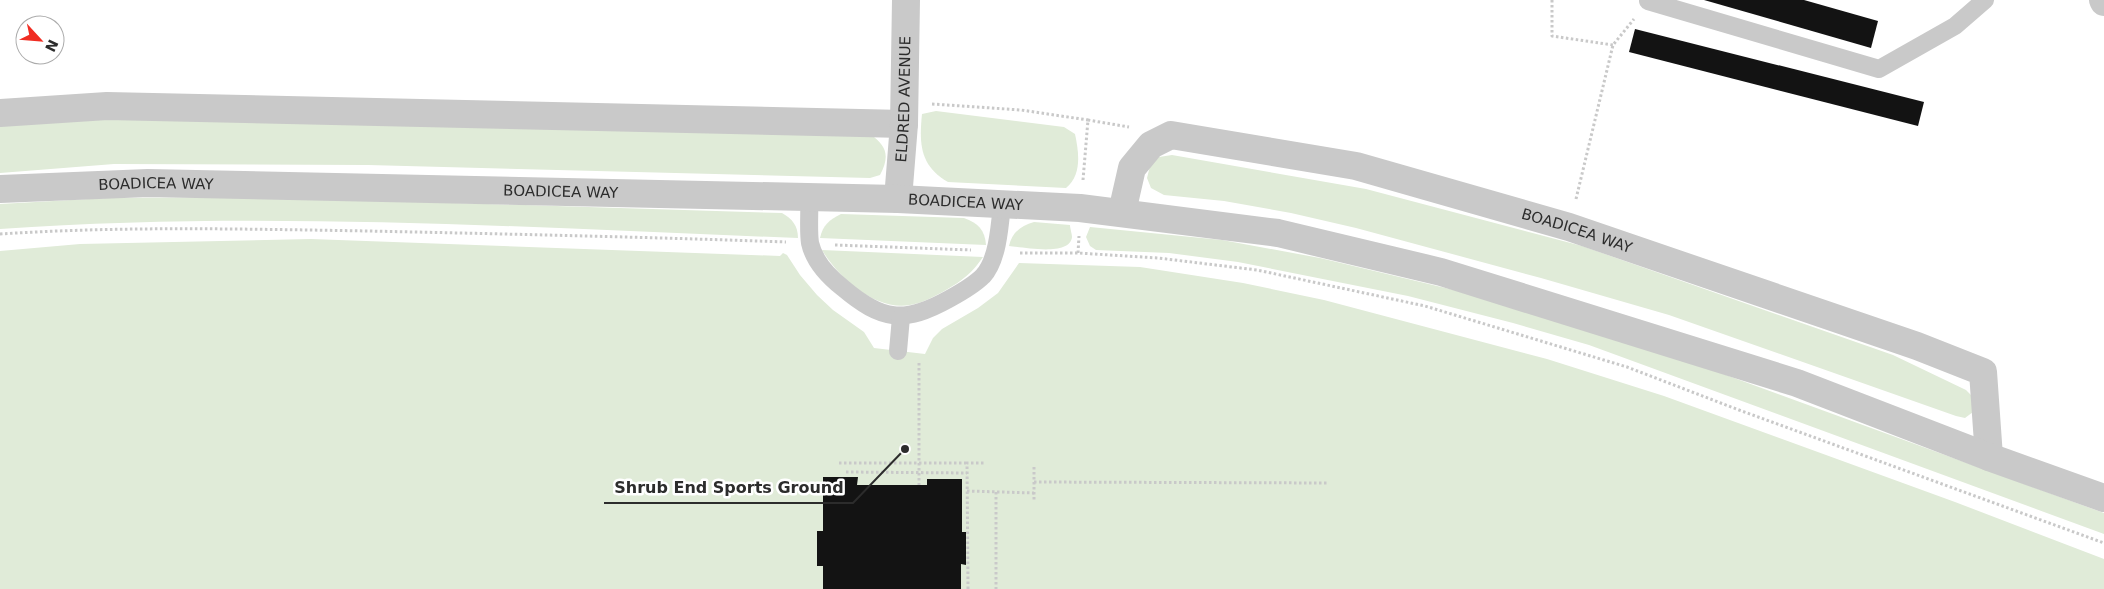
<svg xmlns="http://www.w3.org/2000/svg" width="2104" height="589" font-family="'DejaVu Sans',sans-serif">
  <rect width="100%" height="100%" fill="#fff"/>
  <g fill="#e0ebd8">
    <path d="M936,111L1064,127L1075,134C1079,153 1082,175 1066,188L948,182C920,166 919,144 922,114Z"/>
    <path d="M131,117L870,134C887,146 890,156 880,175L870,178L368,165L114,164L0,173V125Z"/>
    <polygon points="1172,155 1366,189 1582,246 1893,355 1966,390 1975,399 1973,412 1965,418 1956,416 1669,315 1541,278 1356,228 1291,213 1224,201 1164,195 1151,188 1147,178 1150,166 1159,157"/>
    <path d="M259,197L782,213C792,219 798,225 798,238C533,228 265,210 0,229V204L107,198Z"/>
    <path d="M841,214L964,218C978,223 985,230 986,245L820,238C823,225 829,220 841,214Z"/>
    <path d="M1034,222L1070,225C1070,228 1072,234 1072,237C1070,257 1023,247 1009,246C1012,232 1021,226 1034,222Z"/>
    <polygon points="1090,227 1222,240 1320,258 1479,296 1644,345 2104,513 2104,534 1589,345 1513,323 1408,296 1238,262 1169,253 1096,250 1090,246 1086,237"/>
    <polygon points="311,239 780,256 783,253 787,255 800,275 817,295 833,310 864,332 874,348 925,354 933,338 942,329 978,308 998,293 1019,263 1140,267 1243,283 1324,300 1547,359 1664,396 1955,502 2104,559 2104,589 0,589 0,251 80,244"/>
    <path d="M822,250L983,257C973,272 962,281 946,290C936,296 922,303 910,305C875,311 839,278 822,250Z"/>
  </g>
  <g fill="#131313">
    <polygon points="1704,0 1804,0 1878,21 1871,48"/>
    <polygon points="1635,29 1924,102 1918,126 1629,52"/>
    <polygon points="823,477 858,477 857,485 927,485 927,479 962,479 962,532 966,532 966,565 961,564 961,589 823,589 823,566 817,566 817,531 823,531"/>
  </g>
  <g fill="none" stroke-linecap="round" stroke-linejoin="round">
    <g stroke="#c9c9c9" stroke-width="3" stroke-dasharray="2.5 2.5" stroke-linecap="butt">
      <polyline points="1552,0 1552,36 1613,45"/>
      <polyline points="932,104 1021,110 1088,120"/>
      <polyline points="1083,180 1088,120 1129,127"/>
      <polyline points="1576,199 1613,45 1634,19"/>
      <path d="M0,234C123,226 245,229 368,231C507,234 647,237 786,242"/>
      <polyline points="835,245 971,250"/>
      <polyline points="1020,253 1078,253 1158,258 1257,270 1425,306 1627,367 1739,410 2104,543"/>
      <polyline points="1078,253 1079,236"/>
      <polyline points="919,363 919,485"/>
      <polyline points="839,463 967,463"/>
      <polyline points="1034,467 1034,500"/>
      <polyline points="846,472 967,473"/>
      <polyline points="1034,482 1329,483"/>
      <polyline points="967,491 1034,493"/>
      <polyline points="996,492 996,589"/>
      <polyline points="968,589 967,463 986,463"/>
    </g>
    <g stroke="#c9c9c9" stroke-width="18">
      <polyline points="1648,1 1879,69 1955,26 1985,0"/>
      <path d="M809,197C810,212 808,229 810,243C814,261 829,277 843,288C882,321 904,324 949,299C960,293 974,285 983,276C998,260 1000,224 1002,203"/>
      <polyline points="898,351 901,317"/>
    </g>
    <g stroke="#c9c9c9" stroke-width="28">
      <polyline points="2103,0 2104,2"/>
      <polyline points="0,113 107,106 904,124"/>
      <path id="s1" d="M898,199L904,124L906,0"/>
      <path id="s2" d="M1122,212L1132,168L1151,145L1171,135L1356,166L1569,227L1917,346L1983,372L1989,457"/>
    </g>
    <path stroke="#c9c9c9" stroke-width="28" id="s3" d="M0,189L148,183L898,199L1080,208L1278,233L1441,272L1797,383L1989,457L2104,498"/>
  </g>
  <g text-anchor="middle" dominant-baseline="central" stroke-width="5" stroke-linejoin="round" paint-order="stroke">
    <g font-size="15" fill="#2c2c2c" stroke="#fff">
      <text stroke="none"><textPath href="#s1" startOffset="100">ELDRED AVENUE</textPath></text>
      <text stroke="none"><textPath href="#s3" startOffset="156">BOADICEA WAY</textPath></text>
      <text stroke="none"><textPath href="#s3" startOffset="561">BOADICEA WAY</textPath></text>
      <text stroke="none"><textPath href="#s3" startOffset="966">BOADICEA WAY</textPath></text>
      <text stroke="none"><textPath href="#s2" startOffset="515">BOADICEA WAY</textPath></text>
    </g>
  </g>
  <path fill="none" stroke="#2c2c2c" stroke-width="2" d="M905 449L853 503H604"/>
  <circle fill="#2c2c2c" stroke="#fff" stroke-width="2" cx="905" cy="449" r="5"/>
  <g font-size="16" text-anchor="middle" font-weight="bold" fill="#2c2c2c" stroke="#fff" stroke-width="5" stroke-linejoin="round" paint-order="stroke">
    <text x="729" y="493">Shrub End Sports Ground</text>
  </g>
  <g transform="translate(40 40) rotate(116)"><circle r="24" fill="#ffffff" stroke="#ababab"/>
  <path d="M0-4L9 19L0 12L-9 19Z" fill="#f02c22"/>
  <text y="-8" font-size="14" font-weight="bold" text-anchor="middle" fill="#2c2c2c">N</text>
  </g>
</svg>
